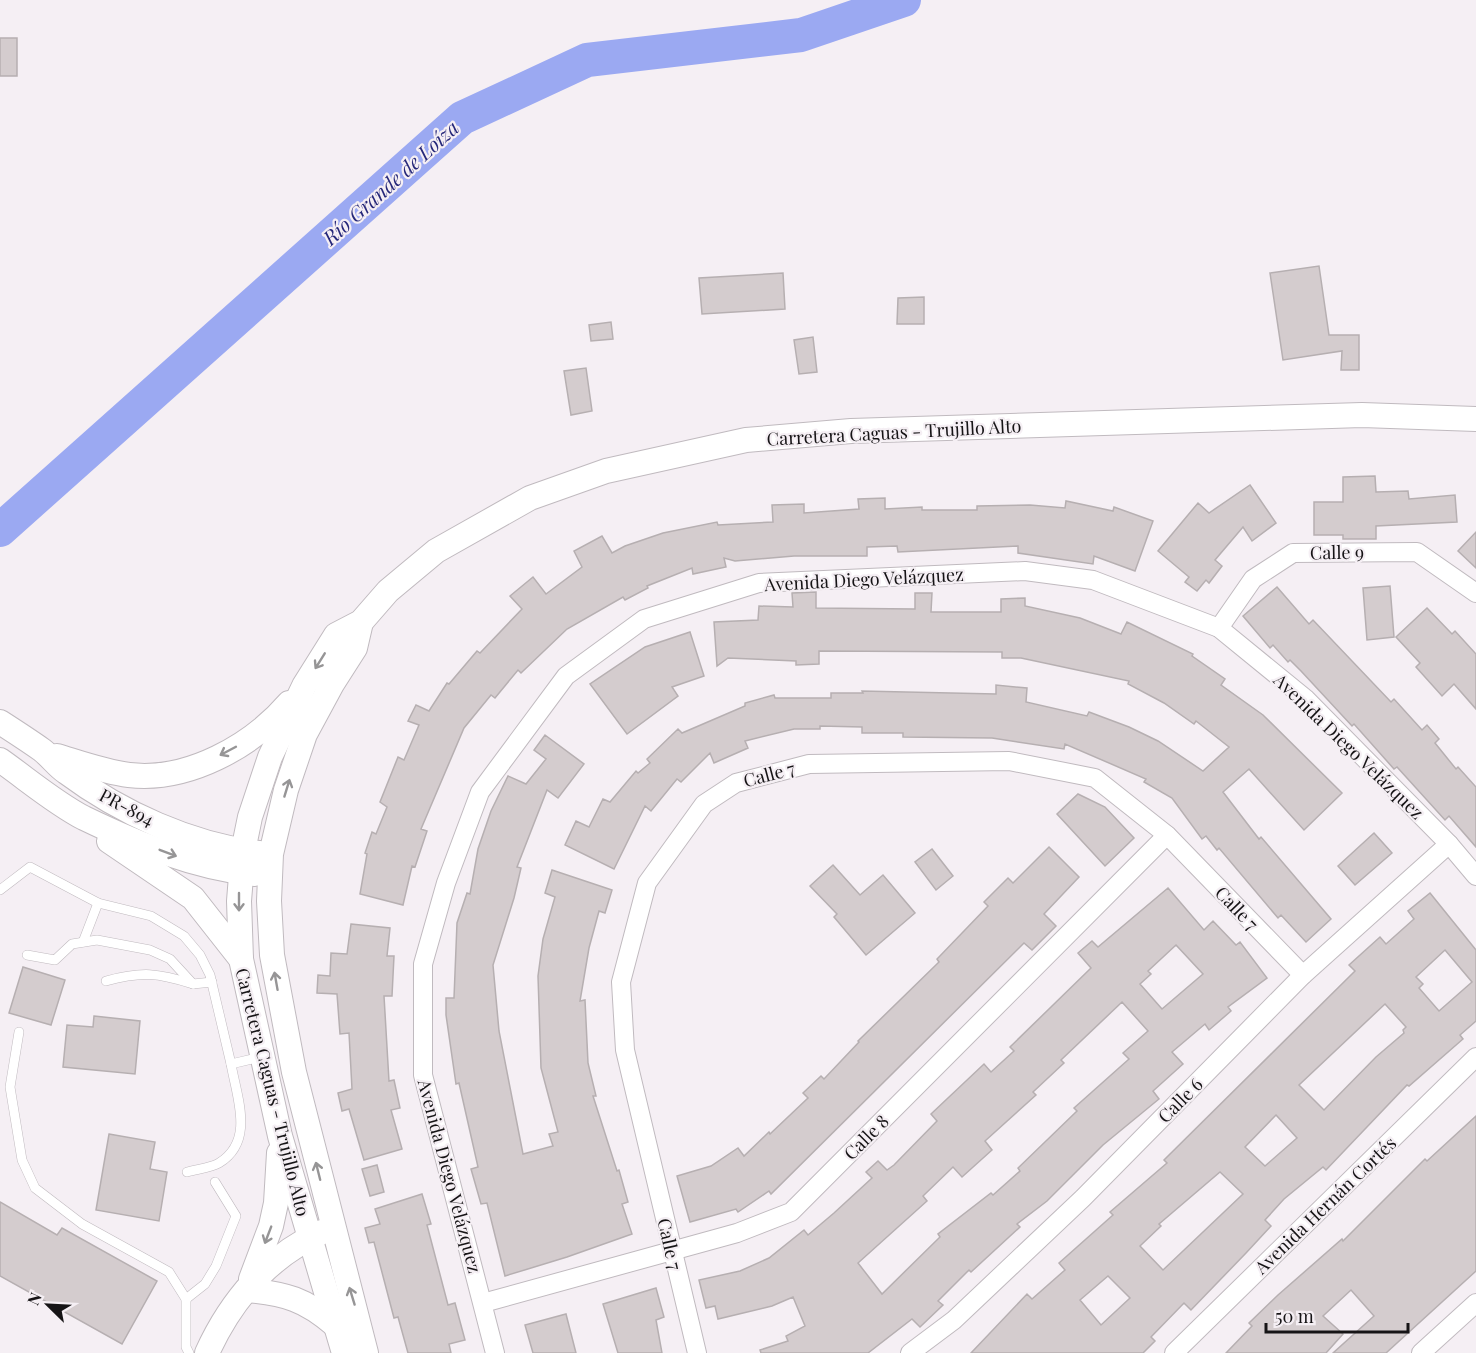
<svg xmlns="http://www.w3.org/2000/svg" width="1476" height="1353" font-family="'Playfair Display',serif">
  <rect width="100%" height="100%" fill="#f5eff4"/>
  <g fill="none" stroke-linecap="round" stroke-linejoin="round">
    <polyline stroke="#9ba9f2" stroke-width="34" points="0,530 462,118 587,60 801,35 904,0"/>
  </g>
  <g fill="#d4ccce" stroke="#b6afb1" stroke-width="1.5" fill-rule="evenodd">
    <rect x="0" y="38" width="17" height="38"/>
    <polygon points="1319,266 1329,335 1359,335 1359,370 1341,370 1342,351 1283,360 1270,273"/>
    <polygon points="783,273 785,309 702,314 699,278"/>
    <polygon points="924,297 924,324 897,324 898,298"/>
    <polygon points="611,322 613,339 591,341 589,325"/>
    <polygon points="813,337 817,372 799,374 794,340"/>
    <polygon points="586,368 592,411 571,415 564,371"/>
    <polygon points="1375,476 1376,492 1408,491 1409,499 1455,495 1457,522 1376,526 1376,539 1343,539 1343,535 1314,535 1314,502 1343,502 1343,477"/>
    <polygon points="1250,485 1276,523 1252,541 1243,527 1215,560 1222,566 1209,583 1206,580 1197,591 1185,582 1189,577 1158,551 1198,503 1209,513"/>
    <polygon points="885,498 885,509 922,507 922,510 977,510 977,506 1030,505 1065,508 1066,501 1113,511 1114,507 1153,521 1135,571 1094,556 1093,564 1018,553 1018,546 898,552 897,546 867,547 867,556 794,556 735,561 724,558 726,567 693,574 692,568 647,586 648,588 625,600 623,597 567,629 521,673 518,670 495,698 491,695 464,728 421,829 427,831 415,867 412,866 403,905 360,894 367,854 365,853 372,832 376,834 387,807 380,802 398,757 404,760 419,725 408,721 416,705 429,711 447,683 449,684 477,651 480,653 522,609 510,596 533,577 546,594 582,567 574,551 602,536 612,553 625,546 663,533 717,522 718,525 773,522 772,505 804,504 804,513 859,509 858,499"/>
    <polygon points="1476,532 1476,568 1458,551"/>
    <polygon points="1390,586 1394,637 1367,640 1363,588"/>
    <polygon points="1277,587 1309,624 1313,620 1391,702 1394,699 1422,730 1427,725 1439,739 1435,743 1456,769 1458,767 1476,787 1476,847 1449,816 1445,820 1397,767 1394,769 1354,724 1352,726 1301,671 1290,660 1288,662 1273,645 1270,648 1243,616"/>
    <polygon points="816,592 816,608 915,609 915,593 932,593 931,612 1001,612 1001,599 1025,598 1025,606 1080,618 1121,634 1127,622 1193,654 1192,656 1225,679 1221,685 1263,715 1342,793 1304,830 1249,769 1223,792 1259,839 1261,837 1331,919 1306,942 1281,915 1278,918 1219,848 1217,850 1206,836 1202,839 1172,798 1144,782 1146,779 1065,744 1064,749 992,738 903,737 903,733 862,733 862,727 820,726 820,729 794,729 745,741 748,748 714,763 710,753 681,782 677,779 651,811 645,806 614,869 565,845 576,821 589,827 603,799 610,802 636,771 638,773 650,763 647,759 678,729 682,733 745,706 745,703 774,695 775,698 831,698 831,693 863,693 862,691 996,694 996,685 1027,688 1026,702 1087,716 1089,712 1129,727 1158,741 1203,771 1229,747 1196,721 1194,724 1164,703 1128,684 1129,681 1021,658 1002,658 1002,652 819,651 819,664 796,665 796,661 728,658 717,666 714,622 758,620 759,606 793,607 792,593"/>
    <polygon points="1427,608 1452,634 1455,631 1476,654 1476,709 1454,684 1442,696 1416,667 1420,663 1396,637"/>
    <polygon points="690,632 704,676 672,687 678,696 627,734 590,684 645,647"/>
    <polygon points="545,735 584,764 558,798 547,790 517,867 521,868 514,898 493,965 499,1031 523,1154 553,1146 549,1134 558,1132 541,1068 538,976 543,939 555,897 545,893 552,870 612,890 605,913 599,911 589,948 580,1001 585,1000 588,1063 596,1096 593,1096 617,1171 619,1170 628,1202 622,1204 632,1234 567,1257 505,1276 487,1203 481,1204 471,1169 478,1167 459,1083 456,1084 446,1015 446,998 454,998 457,923 467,893 470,894 478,849 491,811 508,776 526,784 546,759 534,750"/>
    <polygon points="1078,794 1105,807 1134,838 1105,866 1057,814"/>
    <polygon points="1374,833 1392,853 1355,885 1338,866"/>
    <polygon points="1049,847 1079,877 1044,914 1056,926 1032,950 1024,943 771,1194 769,1191 738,1212 736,1209 690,1222 677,1176 711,1166 738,1148 744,1156 769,1132 770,1134 808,1098 803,1093 821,1076 824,1079 859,1042 858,1041 939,962 937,959 988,906 984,902 1008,878 1013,883"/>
    <polygon points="932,849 953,876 936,890 915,862"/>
    <polygon points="833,865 860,895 883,875 915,913 866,955 834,917 837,914 810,886"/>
    <path d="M1168,888L1204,930L1213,921L1236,945L1240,942L1267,978L1228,1007L1231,1011L1209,1030L1205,1024L1172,1052L1183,1064L1153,1091L1159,1099L1103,1145L1047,1201L1017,1224L1020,1227L971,1272L969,1270L938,1301L943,1305L920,1327L912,1319L868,1353H761L760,1350L788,1341L786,1336L805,1326L793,1297L772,1306L718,1319L715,1306L706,1308L699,1280L740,1271L769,1258L804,1230L808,1235L834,1213L872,1178L866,1172L878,1161L887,1170L894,1165L937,1121L931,1114L984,1064L991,1072L1014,1051L1010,1047L1091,968L1078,953L1092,941L1098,947ZM1176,945L1203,974L1162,1009L1140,984L1151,974L1148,971ZM1122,1002L1148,1031L1123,1053L1129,1059L1074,1108L1077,1111L1018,1168L1020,1171L993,1195L991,1193L938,1234L940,1237L882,1294L858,1263L927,1201L923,1196L953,1167L962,1177L992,1150L985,1141L1036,1095L1033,1092L1064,1063L1061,1060Z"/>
    <path d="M1430,893L1476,950V1021L1460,1035L1463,1039L1409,1086L1407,1085L1326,1170L1323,1167L1284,1199L1265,1220L1271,1226L1246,1253L1191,1310L1184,1303L1151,1337L1155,1341L1143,1353H971L1027,1294L1032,1299L1065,1270L1059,1263L1113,1215L1110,1212L1167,1163L1164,1160L1355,971L1349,965L1380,937L1386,944L1414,919L1408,911ZM1445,950L1472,982L1439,1011L1419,988L1423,984L1416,977ZM1385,1004L1406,1027L1403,1030L1404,1033L1376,1057L1324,1110L1299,1085ZM1276,1115L1297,1138L1265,1166L1245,1147ZM1220,1172L1243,1194L1163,1270L1140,1246L1161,1226L1159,1224ZM1108,1276L1130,1298L1101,1325L1080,1300Z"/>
    <polygon points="351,924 390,928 387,956 394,956 392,996 384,996 389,1081 394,1080 400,1108 391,1110 402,1149 364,1160 349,1109 342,1111 338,1093 352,1089 349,1033 340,1034 337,994 317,993 318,975 330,976 331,953 347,954"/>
    <polygon points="23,967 65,980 51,1025 9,1013"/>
    <polygon points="94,1016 140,1021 135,1074 63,1067 67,1025 93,1027"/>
    <polygon points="1476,1116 1476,1271 1386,1353 1333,1353 1374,1316 1351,1290 1323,1316 1343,1334 1326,1353 1226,1353 1252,1326 1249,1323 1278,1295 1342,1239 1343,1241 1425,1159 1427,1161"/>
    <polygon points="109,1134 155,1142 150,1169 167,1172 159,1221 96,1210"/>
    <polygon points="377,1165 384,1192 370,1196 362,1169"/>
    <polygon points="422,1194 431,1224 427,1225 448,1305 455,1303 465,1340 449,1344 451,1353 408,1353 398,1317 394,1318 374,1242 369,1243 365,1228 380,1224 375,1209"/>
    <polygon points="0,1202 57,1235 62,1228 157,1281 122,1344 0,1276"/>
    <polygon points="656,1288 664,1317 656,1320 662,1353 618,1353 603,1304"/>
    <polygon points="566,1314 576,1353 533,1353 525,1325"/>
  </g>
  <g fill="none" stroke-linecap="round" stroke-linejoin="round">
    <defs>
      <g id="lane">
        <polyline points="0,890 30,867 98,903 151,916 184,936 200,955 210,975 231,1064 261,1057"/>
        <polyline points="83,942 98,903"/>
        <polyline points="27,955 55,960 72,944 97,940 150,950 170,959 193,984 212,982"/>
        <path d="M106,981C142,971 158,973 193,984"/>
        <polyline points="19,1032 10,1087 22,1160 35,1188 82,1224 169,1272 186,1299 186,1347 189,1353"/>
        <path d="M187,1172C197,1169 211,1168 219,1163C255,1141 237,1098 231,1064"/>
        <polyline points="186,1299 205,1284 216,1266 236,1216 215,1182"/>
      </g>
      <g id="street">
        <polyline points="1219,628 1253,579 1293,553 1417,552 1476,593"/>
        <polyline points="483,1303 737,1233 791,1212 1167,835"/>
        <polyline points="495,1353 423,1075 423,964 446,883 480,792 566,676 644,619 759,583 1025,571 1093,580 1219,628 1306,699 1449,844 1476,876"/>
        <polyline points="697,1353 625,1050 621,982 647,883 704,804 736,783 809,764 1009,761 1095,778 1167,835 1303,975"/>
        <polyline points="910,1353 954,1320 1083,1198 1303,975 1449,844"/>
        <polyline points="1174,1353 1476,1057"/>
        <polyline points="1421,1353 1476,1303"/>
      </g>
      <g id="secondary">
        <polyline points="361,622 355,648 332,684 305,734 286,790 271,854 269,901 272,955 294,1072 366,1353"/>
        <path d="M0,722C14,731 28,740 42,750C51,757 57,766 66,772C121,813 191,845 259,853"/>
        <path d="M57,756C80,763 105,772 129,775C188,782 252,746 289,703"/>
        <path d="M0,760C27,779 55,803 84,818C138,844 195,868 255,874"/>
        <polyline points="109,841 193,898 241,959"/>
        <polyline points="251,1279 271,1226 276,1203 279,1153"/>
        <path d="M247,1290C286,1294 305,1299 335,1325"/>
        <path d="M207,1353C231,1300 269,1256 322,1232"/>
        <polyline points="344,1353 280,1136 241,959 239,901 243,851 250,817 270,757 304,686 336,635 361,622 388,591 436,551 530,498 606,471 746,440 851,431 1362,415 1476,419"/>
      </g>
    </defs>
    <use href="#lane" stroke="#c0babf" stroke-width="10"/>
    <use href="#street" stroke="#c0babf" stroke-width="20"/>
    <use href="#secondary" stroke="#c0babf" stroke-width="26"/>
    <use href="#lane" stroke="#fff" stroke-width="9"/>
    <use href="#street" stroke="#fff" stroke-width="18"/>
    <use href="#secondary" stroke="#fff" stroke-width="24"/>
  </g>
  <defs><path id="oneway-shaft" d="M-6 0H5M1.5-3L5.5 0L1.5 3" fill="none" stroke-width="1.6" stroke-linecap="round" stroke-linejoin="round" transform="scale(1.5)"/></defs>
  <g stroke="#969596">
    <use href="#oneway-shaft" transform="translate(320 661) rotate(122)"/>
    <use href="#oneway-shaft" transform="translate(228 751) rotate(152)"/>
    <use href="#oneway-shaft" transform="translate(287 788) rotate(-73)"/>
    <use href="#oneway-shaft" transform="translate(168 853) rotate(21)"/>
    <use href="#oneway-shaft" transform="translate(239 902) rotate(90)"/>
    <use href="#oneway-shaft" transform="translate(276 981) rotate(-100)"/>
    <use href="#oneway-shaft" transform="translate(318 1171) rotate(-104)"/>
    <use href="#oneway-shaft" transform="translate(268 1235) rotate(111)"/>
    <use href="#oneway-shaft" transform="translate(352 1296) rotate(-107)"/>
  </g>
  <g text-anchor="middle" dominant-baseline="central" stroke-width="4.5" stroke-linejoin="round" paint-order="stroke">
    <g font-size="18" fill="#161416" stroke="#f5eff4">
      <text transform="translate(894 432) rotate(-3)">Carretera Caguas - Trujillo Alto</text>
      <text transform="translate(1337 552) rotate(-1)">Calle 9</text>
      <text transform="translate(864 579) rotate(-3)">Avenida Diego Velázquez</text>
      <text transform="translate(1349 746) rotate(44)">Avenida Diego Velázquez</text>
      <text transform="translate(769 774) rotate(-15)">Calle 7</text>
      <text transform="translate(127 807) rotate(28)">PR-894</text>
      <text transform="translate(1237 908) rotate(46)">Calle 7</text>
      <text transform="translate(273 1092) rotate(76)">Carretera Caguas - Trujillo Alto</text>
      <text transform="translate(1180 1100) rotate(-45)">Calle 6</text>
      <text transform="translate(866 1137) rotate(-45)">Calle 8</text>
      <text transform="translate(450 1176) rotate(75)">Avenida Diego Velázquez</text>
      <text transform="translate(1325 1205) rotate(-44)">Avenida Hernán Cortés</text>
      <text transform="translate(670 1244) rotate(77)">Calle 7</text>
    </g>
    <g font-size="20" font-style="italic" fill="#26287a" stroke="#f5eff4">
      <text transform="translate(390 182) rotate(-42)">Río Grande de Loíza</text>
    </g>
  </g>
  <g transform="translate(48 1305) rotate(294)" stroke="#f5eff4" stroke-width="4.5" paint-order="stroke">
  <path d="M0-4.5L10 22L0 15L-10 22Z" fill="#161416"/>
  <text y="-9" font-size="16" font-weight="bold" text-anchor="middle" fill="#161416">N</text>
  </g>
  <path d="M1266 1323v9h142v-9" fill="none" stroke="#161416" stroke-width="3"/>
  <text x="1275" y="1323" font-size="18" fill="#161416" stroke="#f5eff4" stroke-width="4.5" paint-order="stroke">50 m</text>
</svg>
